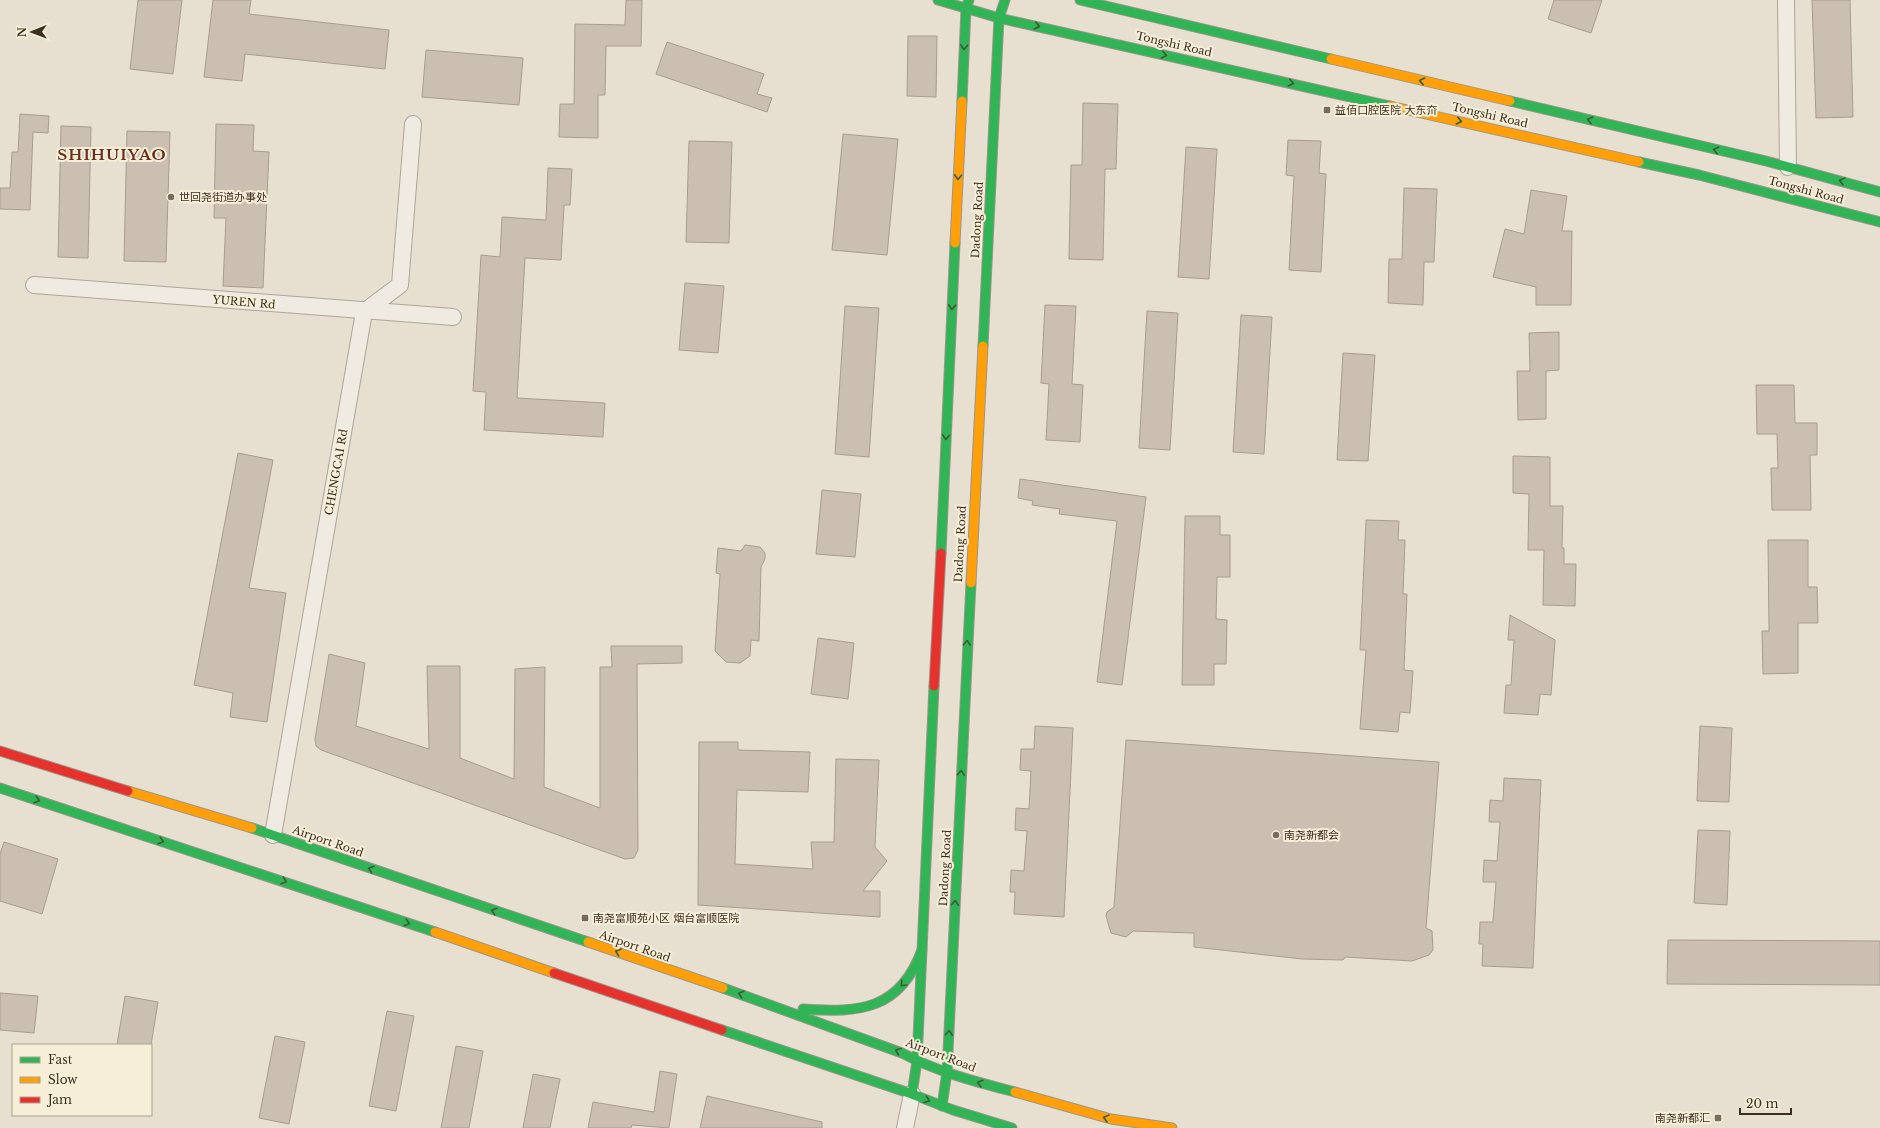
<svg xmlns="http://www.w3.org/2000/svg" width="1880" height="1128" font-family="'Libre Baskerville','Noto Sans SC',serif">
  <rect width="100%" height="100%" fill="#e7e0d1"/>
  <g fill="#cbbfb2" stroke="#a89c90">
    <polygon points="138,0 182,0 173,74 130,69"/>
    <polygon points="213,0 251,0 249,14 389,30 385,69 245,54 242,81 204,77"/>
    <polygon points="626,0 642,0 641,46 606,46 605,95 598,95 598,138 559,137 560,104 574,104 575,24 625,25"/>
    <polygon points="1554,0 1602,0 1591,33 1548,19"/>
    <polygon points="1812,0 1850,0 1853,117 1816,118"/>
    <polygon points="908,36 937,36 936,97 907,96"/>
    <polygon points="667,42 764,74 757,94 772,98 767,112 656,74"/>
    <polygon points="426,50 523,58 519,105 422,97"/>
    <polygon points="1083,103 1118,104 1116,169 1105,169 1103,260 1069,259 1071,165 1082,165"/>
    <polygon points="20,114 49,116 48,133 33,132 30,210 0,209 0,188 10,188 12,152 18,152"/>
    <polygon points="216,124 254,125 253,151 269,152 263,288 223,286 226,218 214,218"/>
    <polygon points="61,126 91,127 88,258 58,257"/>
    <polygon points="127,131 170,132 166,262 124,261"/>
    <polygon points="843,134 898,139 887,255 832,250"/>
    <polygon points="1288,140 1321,141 1319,173 1326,174 1321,272 1289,270 1294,176 1286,175"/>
    <polygon points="689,141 732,142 729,243 686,242"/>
    <polygon points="1186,147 1217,149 1209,279 1178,277"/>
    <polygon points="548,168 572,169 570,205 564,205 561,260 525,258 517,398 605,403 603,437 484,430 486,392 473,391 481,255 500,257 502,217 546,220"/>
    <polygon points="1404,188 1437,189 1434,262 1424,262 1423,305 1388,303 1389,259 1402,259"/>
    <polygon points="1531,190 1567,196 1562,231 1572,231 1571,305 1536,305 1536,287 1493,277 1505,229 1524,234"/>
    <polygon points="685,283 724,286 718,353 679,350"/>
    <polygon points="1045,305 1076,306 1072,384 1083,385 1080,442 1046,440 1049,384 1041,383"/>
    <polygon points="845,306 879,308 869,457 835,454"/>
    <polygon points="1147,311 1178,313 1170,450 1139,448"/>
    <polygon points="1241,315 1272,317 1264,454 1233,452"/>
    <polygon points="1559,332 1559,370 1546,371 1546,419 1518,420 1517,371 1530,371 1529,333"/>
    <polygon points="1343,353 1375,355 1368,461 1337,460"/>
    <polygon points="1756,385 1794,385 1795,423 1817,423 1817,455 1810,455 1811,510 1772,510 1771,468 1778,468 1777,434 1757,434"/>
    <polygon points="238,453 273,460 249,588 286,593 267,722 230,717 233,693 194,685"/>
    <polygon points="1513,456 1550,457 1550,506 1563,506 1562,548 1564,548 1564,564 1576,564 1575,606 1543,605 1544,550 1528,550 1529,494 1513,493"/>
    <polygon points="1020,479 1146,497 1122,685 1097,682 1117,521 1059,514 1060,509 1032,505 1033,501 1018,498"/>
    <polygon points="822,490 861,494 855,557 816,554"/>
    <polygon points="1185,516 1220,516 1220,535 1230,535 1230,577 1217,577 1216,619 1227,620 1226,664 1214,664 1214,685 1182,685"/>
    <polygon points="1366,520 1399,521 1398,540 1405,540 1403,594 1407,594 1404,670 1413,671 1410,713 1400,712 1398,732 1360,729 1366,650 1360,650"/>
    <polygon points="1768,540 1808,540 1808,587 1817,587 1818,623 1798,623 1798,673 1763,674 1762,631 1769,631"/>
    <polygon points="745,545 760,547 765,553 765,559 761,567 759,641 751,640 750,656 740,663 726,662 715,651 720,574 716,573 718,548 741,551"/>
    <polygon points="1510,615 1555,640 1551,695 1540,694 1538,715 1504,713 1506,685 1511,685 1514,640 1508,640"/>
    <polygon points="818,638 854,643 848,699 811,694"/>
    <polygon points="611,646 682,646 682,663 637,664 638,850 634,858 625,859 321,750 316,746 315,739 329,654 365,663 356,726 429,749 427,666 460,666 460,758 514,779 515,669 545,667 544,787 600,808 600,667 612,667"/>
    <polygon points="1035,726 1073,728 1064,917 1014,914 1015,892 1010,892 1011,870 1024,871 1027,831 1015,830 1016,808 1029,809 1031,771 1020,770 1021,749 1034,749"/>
    <polygon points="1700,726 1732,728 1729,802 1697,801"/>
    <polygon points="1126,740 1439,762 1426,928 1432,931 1433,950 1429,955 1412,961 1345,957 1343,960 1302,959 1194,947 1194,933 1133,931 1126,937 1111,933 1106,916 1107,912 1114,907"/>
    <polygon points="699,742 738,742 738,750 810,752 808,792 737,790 735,864 813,869 811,842 834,842 836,759 879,760 875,847 887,861 863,891 880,891 880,917 698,905"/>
    <polygon points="1504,778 1541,780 1533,968 1482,966 1483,944 1479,944 1480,922 1493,922 1496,882 1483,882 1484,860 1497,861 1500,822 1489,822 1490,800 1503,801"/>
    <polygon points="1698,830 1730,831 1727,905 1694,903"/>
    <polygon points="4,842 58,859 42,914 0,901 0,854"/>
    <polygon points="1668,940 1880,941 1880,985 1667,984"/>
    <polygon points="0,993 38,996 34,1033 0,1030"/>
    <polygon points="125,996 158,1002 151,1045 117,1045"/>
    <polygon points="387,1011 414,1016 396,1111 369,1106"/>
    <polygon points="275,1036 305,1042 289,1124 259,1118"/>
    <polygon points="456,1046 483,1051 469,1128 441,1128"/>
    <polygon points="660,1071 677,1074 669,1128 632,1125 631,1128 588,1128 593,1102 654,1112"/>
    <polygon points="533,1074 560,1079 550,1128 523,1128"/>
    <polygon points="707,1096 822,1122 822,1128 700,1128"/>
  </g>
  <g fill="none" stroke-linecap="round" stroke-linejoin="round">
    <defs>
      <g id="street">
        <polyline points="1786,0 1788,167"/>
        <polyline points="34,285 453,317"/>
        <polyline points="273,835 364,312 400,285 413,124"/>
        <polyline points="905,1128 912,1094"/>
      </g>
      <g id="fast">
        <polyline points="938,0 999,18 1390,106"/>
        <polyline points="1080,0 1331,59"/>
        <polyline points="962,101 966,8 969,0"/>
        <polyline points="1510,101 1766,161 1880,192"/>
        <polyline points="1639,162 1699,175 1880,222"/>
        <polyline points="983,346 999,18 1005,0"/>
        <polyline points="941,553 955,243"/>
        <polyline points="0,788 435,932"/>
        <polyline points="252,828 588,942"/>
        <path d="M723,988L902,1053C937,1072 977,1082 1015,1092"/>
        <path d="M803,1009C860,1013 900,1010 922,950"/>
        <polyline points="722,1030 912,1094 953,1110 1012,1128"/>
        <polyline points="912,1094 917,1061 934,686"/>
        <polyline points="942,1106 947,1072 971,583"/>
      </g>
      <g id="slow">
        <polyline points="1331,59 1510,101"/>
        <polyline points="1390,106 1639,162"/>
        <polyline points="955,243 962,101"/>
        <polyline points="971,583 983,346"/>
        <polyline points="128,791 252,828"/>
        <polyline points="435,932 554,973"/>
        <polyline points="588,942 723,988"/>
        <polyline points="1015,1092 1111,1119 1172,1128"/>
      </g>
      <g id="jam">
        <polyline points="934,686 941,553"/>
        <polyline points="0,751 128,791"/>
        <polyline points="554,973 722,1030"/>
      </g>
    </defs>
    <use href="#street" stroke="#ada599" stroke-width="18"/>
    <use href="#fast" stroke="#9c958a" stroke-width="11"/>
    <use href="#slow" stroke="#9c958a" stroke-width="11"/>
    <use href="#jam" stroke="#9c958a" stroke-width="11"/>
    <use href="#street" stroke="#efebe3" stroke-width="16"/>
    <use href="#fast" stroke="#30b455" stroke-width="9"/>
    <use href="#slow" stroke="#ff9f0a" stroke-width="9"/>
    <use href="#jam" stroke="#e5322d" stroke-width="9"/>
  </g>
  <defs><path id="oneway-chevron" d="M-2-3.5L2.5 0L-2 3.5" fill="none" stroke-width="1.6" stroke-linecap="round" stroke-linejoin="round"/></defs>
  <g stroke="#385d33">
    <use href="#oneway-chevron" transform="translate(1037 26) rotate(13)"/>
    <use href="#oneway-chevron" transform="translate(964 47) rotate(93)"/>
    <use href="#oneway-chevron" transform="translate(1164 55) rotate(13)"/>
    <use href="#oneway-chevron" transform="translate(1422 81) rotate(-167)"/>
    <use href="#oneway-chevron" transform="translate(1291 83) rotate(13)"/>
    <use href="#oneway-chevron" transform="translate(1590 120) rotate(-167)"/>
    <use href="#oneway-chevron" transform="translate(1459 121) rotate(13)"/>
    <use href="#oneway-chevron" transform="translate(1716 150) rotate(-167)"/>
    <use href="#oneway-chevron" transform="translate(958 177) rotate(93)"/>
    <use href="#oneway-chevron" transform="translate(1842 181) rotate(-165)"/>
    <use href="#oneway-chevron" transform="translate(952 307) rotate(93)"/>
    <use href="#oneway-chevron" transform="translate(946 437) rotate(93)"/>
    <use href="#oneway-chevron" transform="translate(967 643) rotate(-87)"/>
    <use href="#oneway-chevron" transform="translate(961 773) rotate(-87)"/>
    <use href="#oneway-chevron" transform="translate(37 800) rotate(18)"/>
    <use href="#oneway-chevron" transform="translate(161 841) rotate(18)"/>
    <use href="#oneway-chevron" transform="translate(371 869) rotate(-161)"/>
    <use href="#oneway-chevron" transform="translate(284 881) rotate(19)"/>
    <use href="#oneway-chevron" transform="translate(955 903) rotate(-87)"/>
    <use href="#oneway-chevron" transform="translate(494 911) rotate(-161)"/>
    <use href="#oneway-chevron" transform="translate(407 923) rotate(19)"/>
    <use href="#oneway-chevron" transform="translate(618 952) rotate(-161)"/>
    <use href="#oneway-chevron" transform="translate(903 984) rotate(133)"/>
    <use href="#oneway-chevron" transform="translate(741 994) rotate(-161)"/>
    <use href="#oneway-chevron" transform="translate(949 1033) rotate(-87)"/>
    <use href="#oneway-chevron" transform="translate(898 1051) rotate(-158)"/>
    <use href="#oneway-chevron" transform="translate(980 1083) rotate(-164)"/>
    <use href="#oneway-chevron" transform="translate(927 1100) rotate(21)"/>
    <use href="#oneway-chevron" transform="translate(1106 1118) rotate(-165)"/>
  </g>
  <g fill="#786c5e" stroke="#f7eed8" stroke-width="1.5">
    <rect x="1323" y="106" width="8" height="8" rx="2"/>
    <circle cx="171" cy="197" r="4"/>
    <circle cx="1276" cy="835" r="4"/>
    <rect x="581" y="914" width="8" height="8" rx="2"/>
    <rect x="1714" y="1114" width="8" height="8" rx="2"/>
  </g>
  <g text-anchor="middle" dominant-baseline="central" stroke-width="4" stroke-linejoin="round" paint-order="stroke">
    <g font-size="11" fill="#3d2e20" stroke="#f7eed8">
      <text transform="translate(1174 44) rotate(13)">Tongshi Road</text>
      <text transform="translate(1490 115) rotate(13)">Tongshi Road</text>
      <text transform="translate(1806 190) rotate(15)">Tongshi Road</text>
      <text transform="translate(977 220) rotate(-87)">Dadong Road</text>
      <text transform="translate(244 302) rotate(5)">YUREN Rd</text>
      <text transform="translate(336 472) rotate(-80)">CHENGCAI Rd</text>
      <text transform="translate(960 544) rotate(-87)">Dadong Road</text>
      <text transform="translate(328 841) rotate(19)">Airport Road</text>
      <text transform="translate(945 868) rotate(-87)">Dadong Road</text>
      <text transform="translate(635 946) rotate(19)">Airport Road</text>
      <text transform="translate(941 1055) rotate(21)">Airport Road</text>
    </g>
    <g font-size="11" fill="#3d2e20" stroke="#f7eed8" text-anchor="start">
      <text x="1335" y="110">益佰口腔医院 大东夼</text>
      <text x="179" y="197">世回尧街道办事处</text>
      <text x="1284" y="835">南尧新都会</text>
      <text x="593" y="918">南尧富顺苑小区 烟台富顺医院</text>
      <text x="1710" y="1118" text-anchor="end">南尧新都汇</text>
    </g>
    <g font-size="15" font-weight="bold" letter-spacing="1" fill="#6b2e1e" stroke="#f7eed8">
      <text x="112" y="154">SHIHUIYAO</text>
    </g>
  </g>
  <rect x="12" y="1044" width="140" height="72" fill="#f7eed8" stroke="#ada18e"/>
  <rect x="20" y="1057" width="20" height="6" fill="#30b455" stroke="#ada18e"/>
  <text x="48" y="1064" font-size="12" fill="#3d2e20">Fast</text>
  <rect x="20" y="1077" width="20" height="6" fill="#ff9f0a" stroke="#ada18e"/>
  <text x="48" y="1084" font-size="12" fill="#3d2e20">Slow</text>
  <rect x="20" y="1097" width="20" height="6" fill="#e5322d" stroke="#ada18e"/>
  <text x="48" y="1104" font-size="12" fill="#3d2e20">Jam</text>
  <g transform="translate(32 32) rotate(269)" stroke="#f7eed8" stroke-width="3" paint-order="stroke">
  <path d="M0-3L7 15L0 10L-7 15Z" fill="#3d2e20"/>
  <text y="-6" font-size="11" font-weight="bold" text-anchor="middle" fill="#3d2e20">N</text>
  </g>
  <path d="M1740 1108v6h51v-6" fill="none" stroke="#3d2e20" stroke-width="2"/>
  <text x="1746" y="1108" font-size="12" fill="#3d2e20" stroke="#f7eed8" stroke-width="3" paint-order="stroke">20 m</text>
</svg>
